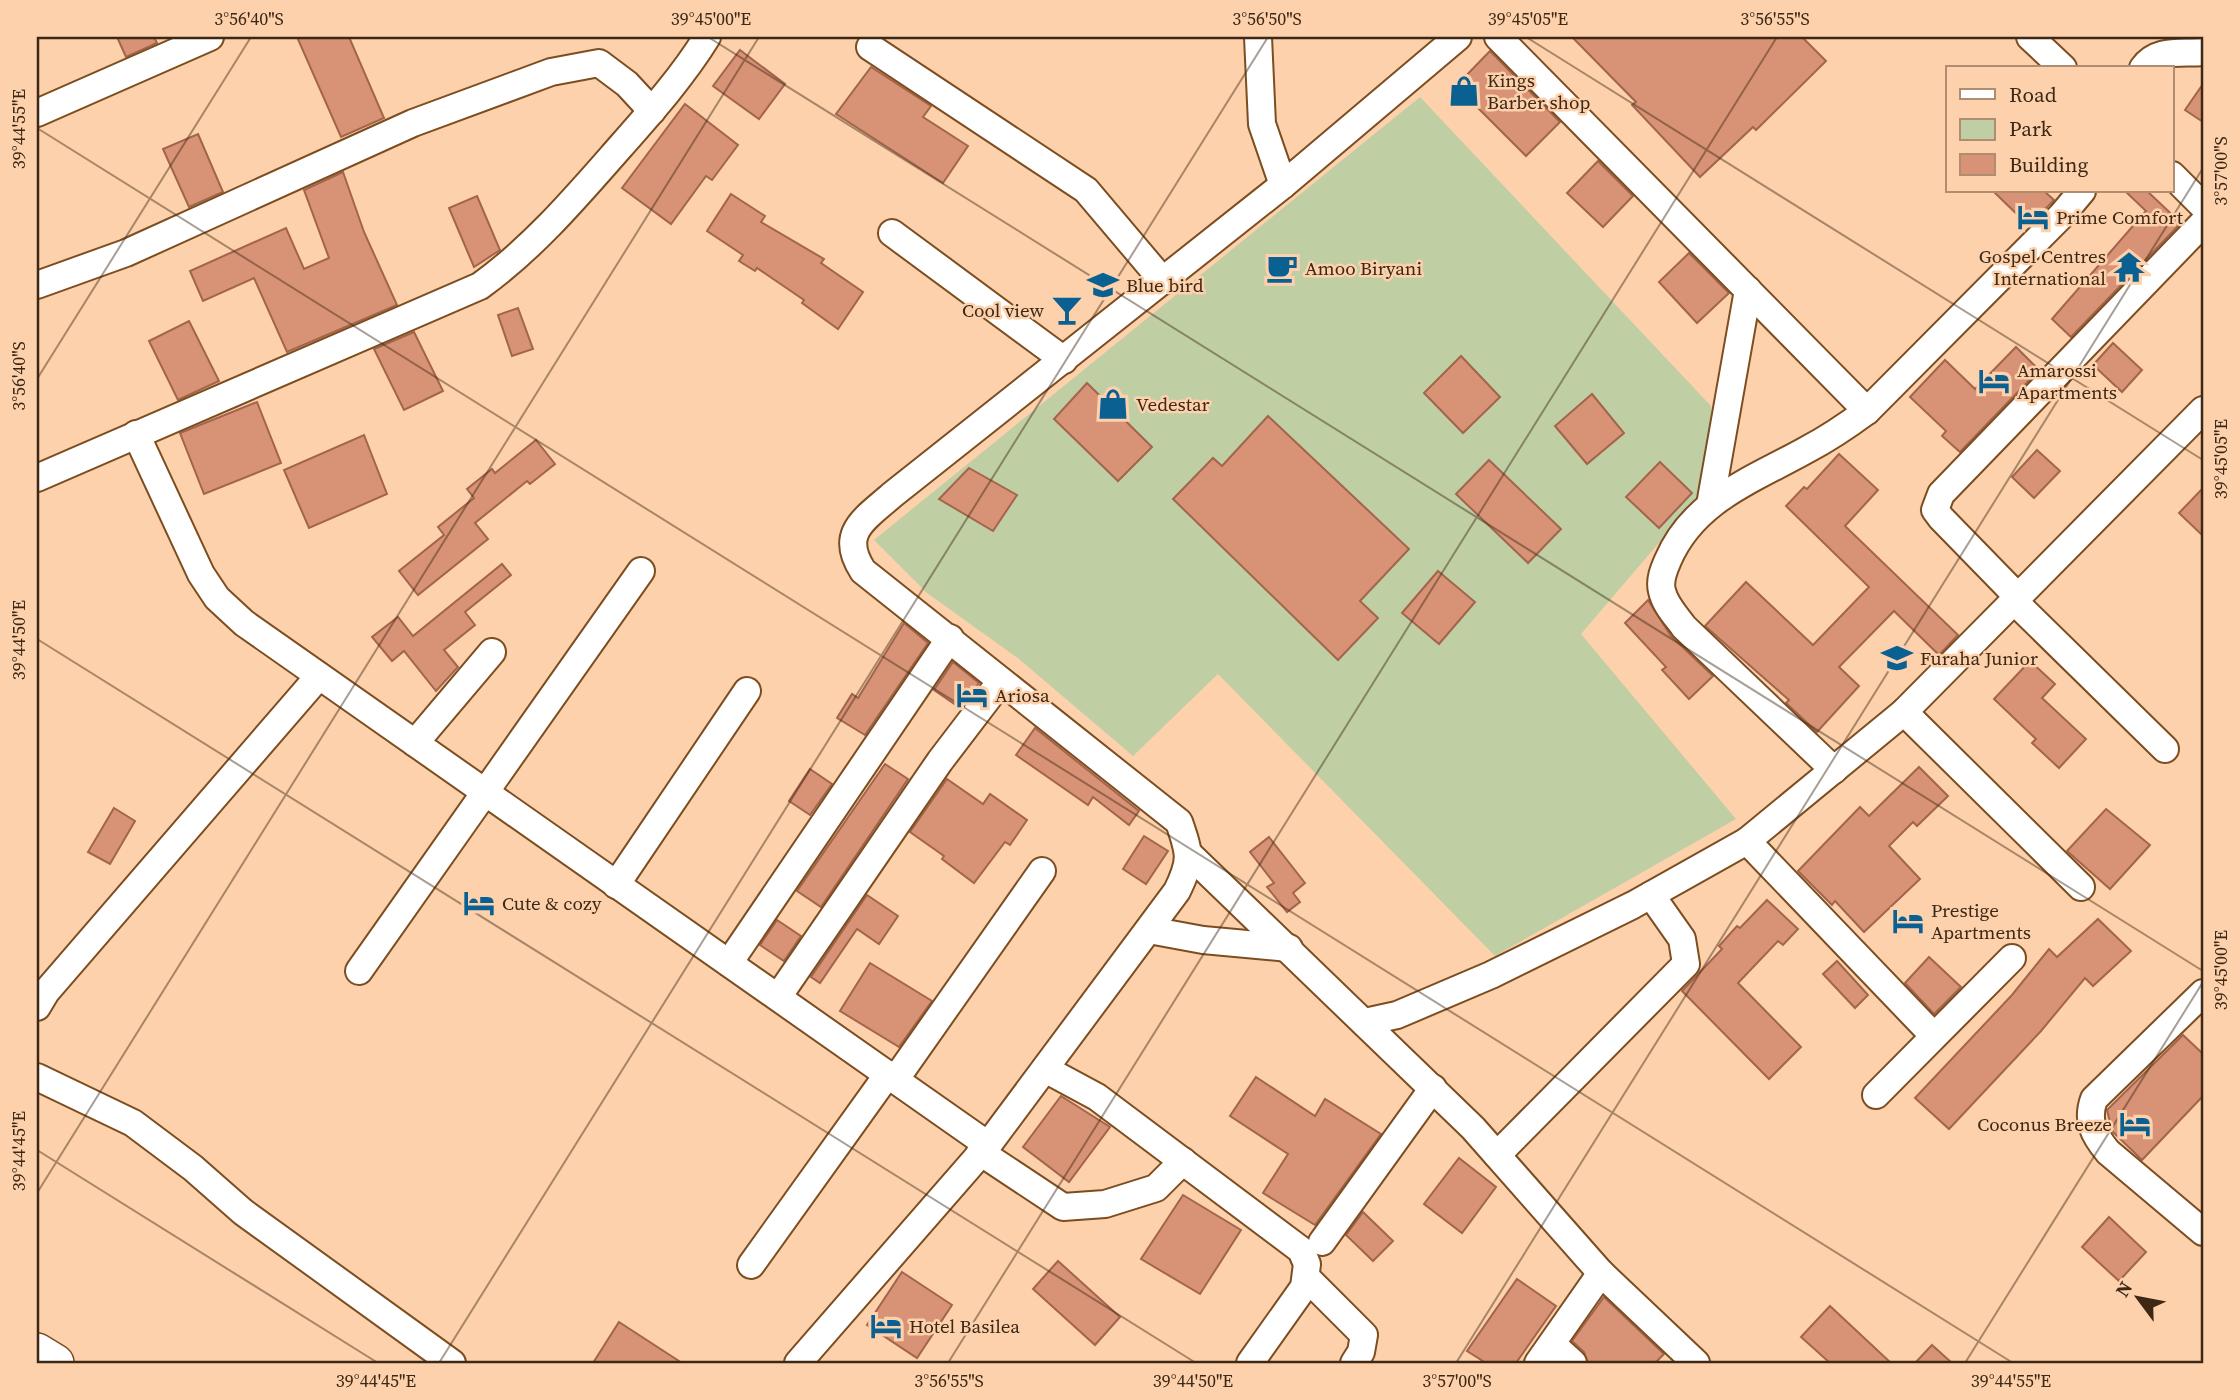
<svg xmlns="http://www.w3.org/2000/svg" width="2240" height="1400" font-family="'Source Serif 4',serif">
  <rect width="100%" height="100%" fill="#fdd1ac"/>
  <polygon fill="#c0cea4" points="1420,97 1711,406 1717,475 1581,634 1736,819 1495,956 1218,674 1133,756 1019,659 927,593 874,540"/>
  <g fill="#d89276" stroke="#a2654c" stroke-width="2">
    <polygon points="117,37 154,37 157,43 126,57"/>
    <polygon points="297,37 349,37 384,118 341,137"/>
    <polygon points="1572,37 1802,37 1826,61 1756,130 1753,127 1700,177 1632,105 1636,102"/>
    <polygon points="740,50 785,84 759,119 713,86"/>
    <polygon points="1490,51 1560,122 1526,156 1456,86"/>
    <polygon points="871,67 931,106 923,117 968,146 943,183 836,114"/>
    <polygon points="2203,84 2203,122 2185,110"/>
    <polygon points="685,104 738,145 712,180 706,176 671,224 622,188"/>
    <polygon points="198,134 223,192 189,207 163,149"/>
    <polygon points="1598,161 1633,196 1603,227 1567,193"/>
    <polygon points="343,172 364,232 397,305 287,352 254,278 203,301 190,271 286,228 304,269 329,258 304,190"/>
    <polygon points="1993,191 2044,191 2054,200 2029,226"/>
    <polygon points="2125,191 2147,191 2181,223 2071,337 2052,319 2146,211"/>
    <polygon points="731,194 765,216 761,222 824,259 821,263 863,292 838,329 802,303 804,300 757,268 755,271 739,261 743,255 707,231"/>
    <polygon points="477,196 500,250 474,267 449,208"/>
    <polygon points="1689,253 1729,293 1697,323 1659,282"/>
    <polygon points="518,308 533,349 512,356 498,315"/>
    <polygon points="189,321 219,381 178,400 149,341"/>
    <polygon points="414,332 443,391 404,410 374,349"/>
    <polygon points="2113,343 2142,370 2122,392 2093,365"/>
    <polygon points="2016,347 2039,370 1960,452 1942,436 1946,431 1910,397 1945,360 1975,389"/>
    <polygon points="1461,356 1500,397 1463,433 1424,393"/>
    <polygon points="1087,383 1152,447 1118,481 1054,419"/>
    <polygon points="1592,394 1624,433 1587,464 1555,426"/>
    <polygon points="257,402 281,463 204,494 180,433"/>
    <polygon points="1268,416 1409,549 1360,601 1378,618 1338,660 1173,499 1213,458 1222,466"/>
    <polygon points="364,435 387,494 309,528 284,470"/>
    <polygon points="536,440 555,464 530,484 527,481 475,523 488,539 418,595 399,571 444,535 438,527 474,498 467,489 492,469 495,473"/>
    <polygon points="2037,450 2060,471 2034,498 2012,477"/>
    <polygon points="1839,454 1878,490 1845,526 1958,635 1939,655 1894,611 1839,667 1859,686 1817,732 1786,703 1789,700 1705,626 1746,582 1813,645 1869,587 1786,506 1804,487 1807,489"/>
    <polygon points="1489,460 1561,529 1528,563 1456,494"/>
    <polygon points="1660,462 1692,493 1659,528 1626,497"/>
    <polygon points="969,468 1017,495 993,531 939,499"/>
    <polygon points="2203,488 2203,536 2179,513"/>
    <polygon points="502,564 511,575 465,612 475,625 444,650 458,667 436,691 404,651 392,661 372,637 398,617 413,636"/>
    <polygon points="1438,571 1475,602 1439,644 1402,613"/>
    <polygon points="1648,600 1671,636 1713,676 1689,699 1662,670 1666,667 1625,623"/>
    <polygon points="904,623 928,643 865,735 837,718 852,694 858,698"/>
    <polygon points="2030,661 2055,684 2042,698 2086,739 2059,768 2032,743 2036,739 1994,699"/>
    <polygon points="953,662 979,683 960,708 934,690"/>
    <polygon points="1035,728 1139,811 1129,825 1093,797 1088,805 1016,755"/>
    <polygon points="885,764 908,779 821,907 797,891"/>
    <polygon points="1919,767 1948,796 1917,826 1913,822 1889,846 1920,879 1864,932 1835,901 1832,905 1798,871 1860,807 1869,816"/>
    <polygon points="810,769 832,784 810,815 789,801"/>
    <polygon points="947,779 983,804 990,794 1027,820 1010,845 1005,842 974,883 942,859 944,856 910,832"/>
    <polygon points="114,808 135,821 110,864 88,852"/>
    <polygon points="2106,809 2150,845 2110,889 2067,851"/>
    <polygon points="1144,836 1168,851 1146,884 1123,869"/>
    <polygon points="1269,837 1305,883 1293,893 1300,902 1287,912 1267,887 1274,883 1250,852"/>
    <polygon points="867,895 898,916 879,944 857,929 820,983 811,977"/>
    <polygon points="1767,900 1798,929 1783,945 1778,941 1738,983 1801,1047 1769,1079 1682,991 1722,949 1719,946 1737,926 1740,928"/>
    <polygon points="2098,919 2131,951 2093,986 2085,978 2041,1031 1949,1129 1915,1098 2012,995 2049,949 2057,957"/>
    <polygon points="777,920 801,936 784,961 760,945"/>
    <polygon points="1929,957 1961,987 1934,1014 1905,983"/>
    <polygon points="1837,961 1868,995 1855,1008 1823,974"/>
    <polygon points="870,963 932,1001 899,1047 840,1011"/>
    <polygon points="2183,1035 2203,1054 2203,1096 2142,1160 2112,1131 2107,1110"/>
    <polygon points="1256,1077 1315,1116 1325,1099 1381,1134 1315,1225 1263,1193 1288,1154 1230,1116"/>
    <polygon points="1061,1096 1110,1127 1069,1182 1023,1147"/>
    <polygon points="1459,1158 1496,1187 1462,1233 1424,1204"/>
    <polygon points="1183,1195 1241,1230 1200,1294 1141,1259"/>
    <polygon points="1363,1212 1393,1241 1373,1261 1346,1235"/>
    <polygon points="2109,1217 2146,1252 2119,1281 2082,1247"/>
    <polygon points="1058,1261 1120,1317 1095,1345 1033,1289"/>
    <polygon points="902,1272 952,1305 917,1358 867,1325"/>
    <polygon points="1517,1279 1556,1306 1516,1363 1486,1363 1467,1351"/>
    <polygon points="1604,1297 1664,1354 1655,1363 1588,1363 1584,1352 1572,1341"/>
    <polygon points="1830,1306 1891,1363 1830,1363 1801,1337"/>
    <polygon points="619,1322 682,1363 593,1363"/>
    <polygon points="1932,1345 1952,1363 1915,1363"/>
  </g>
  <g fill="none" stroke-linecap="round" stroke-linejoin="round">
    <defs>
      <g id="minor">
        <polyline points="1258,37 1262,124 1283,185"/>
        <polyline points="1498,37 1867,411"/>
        <polyline points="2030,37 2063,68"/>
        <polyline points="870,47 1086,190 1163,281"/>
        <path d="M2143,68C2157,48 2181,54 2203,52"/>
        <polyline points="37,113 210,37"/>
        <polyline points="2172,175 2203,206"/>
        <polyline points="892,233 1064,360"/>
        <polyline points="37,285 126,253 413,123 551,72 599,63 627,84 652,111"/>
        <polyline points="136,434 201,574 217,598 244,623 988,1145"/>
        <path d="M37,478L480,286C534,247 577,196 621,146C651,112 683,76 707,37"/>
        <polyline points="1710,505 1748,290"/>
        <polyline points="2018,597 1941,518 1935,510 1941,494 2203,223"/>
        <polyline points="2014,601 2165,749"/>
        <polyline points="1904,712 2081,887"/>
        <polyline points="415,743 492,652"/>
        <path d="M1834,770L1684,627C1676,616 1665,605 1662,591C1659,580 1664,569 1668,560C1694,499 1755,479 1808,449C1829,438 1848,425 1867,411L2061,216L2082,191"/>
        <polyline points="1747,841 1933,1035"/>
        <polyline points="1190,855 1473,1128 1601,1273 1696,1363"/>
        <polyline points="616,885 747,691"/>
        <polyline points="1149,930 1203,940 1289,948"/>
        <polyline points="729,963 950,638"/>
        <polyline points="359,971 641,571"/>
        <path d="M2203,993L2094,1099C2086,1121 2094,1135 2108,1152L2203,1232"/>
        <polyline points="778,997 940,761 1001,681"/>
        <polyline points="37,1007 46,992 319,676"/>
        <polyline points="1365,1022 1397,1015 1491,975 1633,905 1747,841 1904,712 2203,410"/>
        <polyline points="1045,1069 1097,1097 1301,1250 1307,1264 1304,1287 1250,1363"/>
        <polyline points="37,1077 133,1123 193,1168 243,1212 452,1363"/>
        <polyline points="895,1080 1042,871"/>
        <polyline points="1876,1095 2012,958"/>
        <polyline points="980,1152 1063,1207 1105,1204 1156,1188 1183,1161"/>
        <polyline points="1497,1155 1686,964 1682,939 1651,895"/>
        <polyline points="1322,1242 1433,1088"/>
        <polyline points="751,1265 888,1074"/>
        <polyline points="1307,1278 1364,1335 1361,1352 1354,1363"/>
        <polyline points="1552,1344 1573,1363"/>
        <path d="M798,1363L988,1145L1177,891C1192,860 1190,854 1179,822L863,571C838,533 865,519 892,495L1283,185L1458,37"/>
        <polyline points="1538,1363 1601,1273"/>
      </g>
      <polyline id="highway" points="37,1352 55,1363"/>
    </defs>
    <use href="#minor" stroke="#7c4d1f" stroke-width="30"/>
    <use href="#highway" stroke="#7c4d1f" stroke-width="40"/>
    <use href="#minor" stroke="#fff" stroke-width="26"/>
    <use href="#highway" stroke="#fff" stroke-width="37"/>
  </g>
  <path fill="none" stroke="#3d2815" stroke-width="2" stroke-opacity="0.45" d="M708,37L2203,971M1526,37L2203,460M37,128L2013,1363M37,379L251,37M37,639L1196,1363M37,1150L378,1363M37,1193L759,37M439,1363L1268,37M948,1363L1777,37M1456,1363L2203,168M1965,1363L2203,982"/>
  <defs>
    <symbol id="shop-bare" viewBox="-9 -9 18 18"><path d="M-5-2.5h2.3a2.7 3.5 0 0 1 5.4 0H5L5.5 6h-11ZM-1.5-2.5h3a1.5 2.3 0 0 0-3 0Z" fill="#0a6091" stroke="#fdd1ac" stroke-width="2.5" paint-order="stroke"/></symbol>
    <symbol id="hotel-bare" viewBox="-9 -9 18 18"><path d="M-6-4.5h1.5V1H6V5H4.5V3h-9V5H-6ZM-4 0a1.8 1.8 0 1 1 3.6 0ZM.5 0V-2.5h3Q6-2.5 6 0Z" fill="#0a6091" stroke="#fdd1ac" stroke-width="2.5" paint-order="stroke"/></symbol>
    <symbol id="temple-bare" viewBox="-9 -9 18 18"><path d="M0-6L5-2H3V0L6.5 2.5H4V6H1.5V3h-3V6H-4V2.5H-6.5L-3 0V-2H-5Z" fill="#0a6091" stroke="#fdd1ac" stroke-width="2.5" paint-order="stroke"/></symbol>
    <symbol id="cafe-bare" viewBox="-9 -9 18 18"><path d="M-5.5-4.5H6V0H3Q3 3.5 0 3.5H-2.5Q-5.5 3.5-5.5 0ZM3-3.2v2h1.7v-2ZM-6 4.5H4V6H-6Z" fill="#0a6091" stroke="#fdd1ac" stroke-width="2.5" paint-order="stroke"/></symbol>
    <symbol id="school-bare" viewBox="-9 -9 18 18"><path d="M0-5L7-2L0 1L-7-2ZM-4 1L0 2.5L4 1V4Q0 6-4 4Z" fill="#0a6091" stroke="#fdd1ac" stroke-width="2.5" paint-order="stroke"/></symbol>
    <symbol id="bar-bare" viewBox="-9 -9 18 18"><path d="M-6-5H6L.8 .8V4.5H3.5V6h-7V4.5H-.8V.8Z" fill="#0a6091" stroke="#fdd1ac" stroke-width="2.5" paint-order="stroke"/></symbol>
  </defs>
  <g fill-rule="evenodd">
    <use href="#shop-bare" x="1442" y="69" width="44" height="44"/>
    <use href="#hotel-bare" x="2011" y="195" width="44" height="44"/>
    <use href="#temple-bare" x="2107" y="245" width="44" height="44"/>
    <use href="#cafe-bare" x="1260" y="246" width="44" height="44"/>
    <use href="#school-bare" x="1081" y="263" width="44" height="44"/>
    <use href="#bar-bare" x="1045" y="288" width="44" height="44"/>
    <use href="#hotel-bare" x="1972" y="359" width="44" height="44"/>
    <use href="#shop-bare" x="1091" y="382" width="44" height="44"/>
    <use href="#school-bare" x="1875" y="636" width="44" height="44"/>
    <use href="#hotel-bare" x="950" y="673" width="44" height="44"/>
    <use href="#hotel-bare" x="457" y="881" width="44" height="44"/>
    <use href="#hotel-bare" x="1886" y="899" width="44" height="44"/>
    <use href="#hotel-bare" x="2113" y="1102" width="44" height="44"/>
    <use href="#hotel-bare" x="864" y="1304" width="44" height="44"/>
  </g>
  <g text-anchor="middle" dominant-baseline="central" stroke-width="5" stroke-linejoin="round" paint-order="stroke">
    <g font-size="19" fill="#3d2815" stroke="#fdd1ac" text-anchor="start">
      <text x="1487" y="80">Kings<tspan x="1487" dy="22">Barber shop</tspan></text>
      <text x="2056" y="217">Prime Comfort</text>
      <text x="2106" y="256" text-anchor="end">Gospel Centres<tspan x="2106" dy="22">International</tspan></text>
      <text x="1305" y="268">Amoo Biryani</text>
      <text x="1126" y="285">Blue bird</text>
      <text x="1044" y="310" text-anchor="end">Cool view</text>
      <text x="2017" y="370">Amarossi<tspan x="2017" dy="22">Apartments</tspan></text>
      <text x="1136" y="404">Vedestar</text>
      <text x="1920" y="658">Furaha Junior</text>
      <text x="995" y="695">Ariosa</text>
      <text x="502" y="903">Cute &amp; cozy</text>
      <text x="1931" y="910">Prestige<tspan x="1931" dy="22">Apartments</tspan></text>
      <text x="2112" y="1124" text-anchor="end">Coconus Breeze</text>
      <text x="909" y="1326">Hotel Basilea</text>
    </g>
  </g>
  <rect width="2240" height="1400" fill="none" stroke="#fdd1ac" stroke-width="77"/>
  <rect x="1946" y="66" width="228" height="126" fill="#fdd1ac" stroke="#b08d70" stroke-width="2"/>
  <rect x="1960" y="89" width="35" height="10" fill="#ffffff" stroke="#b08d70" stroke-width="2"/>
  <text x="2009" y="102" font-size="21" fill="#3d2815">Road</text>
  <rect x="1960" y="119" width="35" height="21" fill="#c0cea4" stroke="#b08d70" stroke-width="2"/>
  <text x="2009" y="136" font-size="21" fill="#3d2815">Park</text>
  <rect x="1960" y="154" width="35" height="21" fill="#d89276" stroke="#b08d70" stroke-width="2"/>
  <text x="2009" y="172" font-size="21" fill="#3d2815">Building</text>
  <g transform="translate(2138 1298) rotate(302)" stroke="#fdd1ac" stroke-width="5" paint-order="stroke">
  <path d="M0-5L12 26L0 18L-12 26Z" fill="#3d2815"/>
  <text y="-10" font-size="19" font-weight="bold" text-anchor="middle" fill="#3d2815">N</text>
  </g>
  <rect x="38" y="38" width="2164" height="1324" fill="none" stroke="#3d2815" stroke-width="2.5"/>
  <g font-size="18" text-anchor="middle" fill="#3d2815">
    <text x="249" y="25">3°56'40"S</text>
    <text x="711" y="25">39°45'00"E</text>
    <text x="1267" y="25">3°56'50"S</text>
    <text x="1528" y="25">39°45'05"E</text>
    <text x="1775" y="25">3°56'55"S</text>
    <text transform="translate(19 129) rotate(-90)" y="6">39°44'55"E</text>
    <text transform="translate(2221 171) rotate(-90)" y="6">3°57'00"S</text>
    <text transform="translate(19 376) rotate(-90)" y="6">3°56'40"S</text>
    <text transform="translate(2221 459) rotate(-90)" y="6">39°45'05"E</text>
    <text transform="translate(19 640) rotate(-90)" y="6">39°44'50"E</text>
    <text transform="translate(2221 970) rotate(-90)" y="6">39°45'00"E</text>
    <text transform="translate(19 1151) rotate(-90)" y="6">39°44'45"E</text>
    <text x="376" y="1387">39°44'45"E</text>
    <text x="949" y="1387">3°56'55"S</text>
    <text x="1193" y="1387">39°44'50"E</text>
    <text x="1457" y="1387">3°57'00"S</text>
    <text x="2011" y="1387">39°44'55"E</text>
  </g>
</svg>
